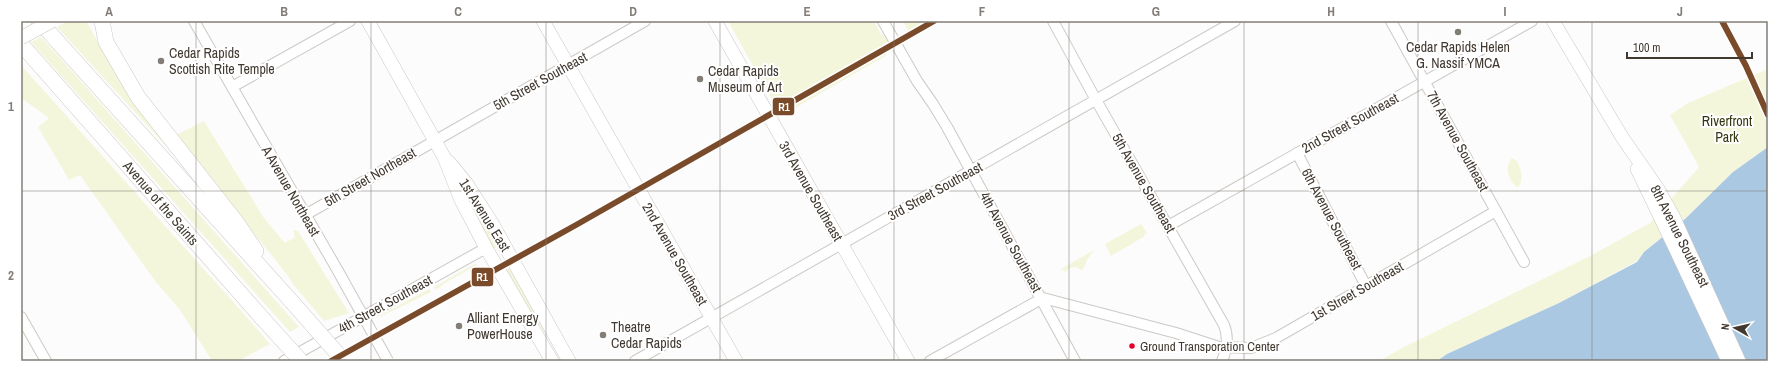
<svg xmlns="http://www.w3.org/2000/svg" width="1789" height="382" font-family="'Archivo Narrow',sans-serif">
  <rect width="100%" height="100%" fill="#fcfcfc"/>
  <g fill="#f4f6dc">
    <polygon points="68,21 86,21 103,51 177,158 57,27"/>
    <polygon points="728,21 874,21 881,34 886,36 890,43 775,108 771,98"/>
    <polygon points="903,21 928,21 909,32"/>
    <polygon points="41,37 61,59 299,327 290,332 31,42"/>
    <polygon points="886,52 887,55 790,111 788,107"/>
    <polygon points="21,65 244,314 270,344 238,361 212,361 180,310 155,281 80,175 69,180 38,127 49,118 21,98"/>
    <polygon points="1768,69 1768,147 1733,172 1685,219 1644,252 1637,261 1559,303 1447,354 1437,361 1379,361 1400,349 1588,257 1650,223 1699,167 1670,115 1688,103"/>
    <polygon points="204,121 264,218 285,243 295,237 293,230 298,231 349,313 324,321 293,284 288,276 176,135"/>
    <path d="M1512,158L1517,161C1521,169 1524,178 1519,186L1517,187C1508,181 1504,166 1512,158Z"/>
    <polygon points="475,208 499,246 493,249 472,210"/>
    <polygon points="1141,224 1147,233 1144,234 1145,236 1111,256 1105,244"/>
    <polygon points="1094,250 1087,260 1084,268 1081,270 1076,267 1069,268 1066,272 1061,269"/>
    <polygon points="476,263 477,265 445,283 436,290 434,287"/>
    <polygon points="511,267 549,338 533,316 505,271"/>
    <polygon points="429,289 431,292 380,317 379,316"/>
  </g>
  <polygon fill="#aac8e1" points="1768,147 1768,361 1437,361 1447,354 1559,303 1637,262 1644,252 1685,219 1733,172"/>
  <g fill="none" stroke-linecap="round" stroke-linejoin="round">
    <defs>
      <g id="minor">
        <polyline points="194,21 338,271"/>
        <polyline points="883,21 917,81 933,104 947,127 1075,361"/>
        <path d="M1053,21L1096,100L1224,325C1229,337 1227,349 1222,361"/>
        <polyline points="1391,21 1524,262"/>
        <polyline points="232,87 350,21"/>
        <polyline points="1297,153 1366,286"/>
        <polyline points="305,215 645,21"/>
        <polyline points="1168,226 1532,21"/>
        <polyline points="21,317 46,361"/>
        <polyline points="284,361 486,248"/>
        <polyline points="635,361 1235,21"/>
        <polyline points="930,361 1043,298 1176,333 1219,347 1251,348 1276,338 1496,211"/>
      </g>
      <g id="major">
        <polyline points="368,21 444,157 461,200 486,248 552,361"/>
        <polyline points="543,21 736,361"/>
        <polyline points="715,21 908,361"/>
        <polyline points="1553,21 1622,137 1658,189 1674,218 1739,361"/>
        <polyline points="449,162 467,184 492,223 569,361"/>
        <polyline points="1637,169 1676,250 1728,361"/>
      </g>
      <g id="highway">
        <polyline points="39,21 292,302"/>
        <polyline points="102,21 106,42 138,97 237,223 256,251"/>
        <polyline points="21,44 263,319"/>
      </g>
    </defs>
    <use href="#minor" stroke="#cdc9c5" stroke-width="12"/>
    <use href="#major" stroke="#cdc9c5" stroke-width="14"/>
    <use href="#highway" stroke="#cdc9c5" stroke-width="16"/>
    <use href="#minor" stroke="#fff" stroke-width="10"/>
    <use href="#major" stroke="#fff" stroke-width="13"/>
    <use href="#highway" stroke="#fff" stroke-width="15"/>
    <defs>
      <polyline id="minor-bridge" points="338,271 388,361"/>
      <polyline id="major-bridge" points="21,38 52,21"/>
      <g id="highway-bridge">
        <polyline points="292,302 344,361"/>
        <polyline points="263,319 301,361"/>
      </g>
    </defs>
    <use href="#minor-bridge" stroke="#cdc9c5" stroke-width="12" stroke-linecap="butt"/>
    <use href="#major-bridge" stroke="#cdc9c5" stroke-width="14" stroke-linecap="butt"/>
    <use href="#highway-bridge" stroke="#cdc9c5" stroke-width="16" stroke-linecap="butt"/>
    <use href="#minor-bridge" stroke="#fff" stroke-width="10"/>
    <use href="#major-bridge" stroke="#fff" stroke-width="13"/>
    <use href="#highway-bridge" stroke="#fff" stroke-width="15"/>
    <defs>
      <g id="rail-1">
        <polyline points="1722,21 1746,66 1768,115"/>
        <polyline points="331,361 576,225 934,21"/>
      </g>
    </defs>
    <use href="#rail-1" stroke="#fff" stroke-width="9"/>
    <use href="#rail-1" stroke="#7a4b2a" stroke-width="6"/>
  </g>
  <path fill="none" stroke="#827d77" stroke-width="1" stroke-opacity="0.55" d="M196,21V361M371,21V361M546,21V361M720,21V361M894,21V361M1069,21V361M1244,21V361M1418,21V361M1592,21V361M21,191H1768"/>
  <g fill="#827d77" stroke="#fff" stroke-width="1.5">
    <circle cx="1458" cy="32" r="4"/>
    <circle cx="161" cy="61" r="4"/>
    <circle cx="700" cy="79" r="4"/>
    <circle cx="459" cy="326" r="4"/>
    <circle cx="603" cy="335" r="4"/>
  </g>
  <circle fill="#e4002b" stroke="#fff" stroke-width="1.5" cx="1132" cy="346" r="3.5"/>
  <g text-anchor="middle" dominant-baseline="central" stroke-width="4" stroke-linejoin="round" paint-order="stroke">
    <g font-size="13" fill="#413930" stroke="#fff" text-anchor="start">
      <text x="1140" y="346">Ground Transporation Center</text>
    </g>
    <g font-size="14" fill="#413930" stroke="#fff" text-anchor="start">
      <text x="1458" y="47" text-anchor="middle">Cedar Rapids Helen<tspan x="1458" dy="16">G. Nassif YMCA</tspan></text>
      <text x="169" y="53">Cedar Rapids<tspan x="169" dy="16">Scottish Rite Temple</tspan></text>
      <text x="708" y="71">Cedar Rapids<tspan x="708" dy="16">Museum of Art</tspan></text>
      <text x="467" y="318">Alliant Energy<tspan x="467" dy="16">PowerHouse</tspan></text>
      <text x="611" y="327">Theatre<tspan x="611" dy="16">Cedar Rapids</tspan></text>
    </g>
    <g font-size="14" fill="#413930" stroke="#fff">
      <text transform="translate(540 81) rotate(-29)">5th Street Southeast</text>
      <text transform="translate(1350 123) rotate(-29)">2nd Street Southeast</text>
      <text transform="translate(1458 141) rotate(61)">7th Avenue Southeast</text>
      <text transform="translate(370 177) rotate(-30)">5th Street Northeast</text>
      <text transform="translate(1144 183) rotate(60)">5th Avenue Southeast</text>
      <text transform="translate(291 191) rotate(60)">A Avenue Northeast</text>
      <text transform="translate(811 191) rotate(60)">3rd Avenue Southeast</text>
      <text transform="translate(935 191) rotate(-29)">3rd Street Southeast</text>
      <text transform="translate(161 203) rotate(49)">Avenue of the Saints</text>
      <text transform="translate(485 215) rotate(58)">1st Avenue East</text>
      <text transform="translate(1332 219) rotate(62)">6th Avenue Southeast</text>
      <text transform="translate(1680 236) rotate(63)">8th Avenue Southeast</text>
      <text transform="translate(1011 242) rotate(61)">4th Avenue Southeast</text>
      <text transform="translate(675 254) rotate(60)">2nd Avenue Southeast</text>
      <text transform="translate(1357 291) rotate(-30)">1st Street Southeast</text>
      <text transform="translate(385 304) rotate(-29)">4th Street Southeast</text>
    </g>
    <g font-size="14" fill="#35360d" stroke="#fff">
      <text x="1727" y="121">Riverfront<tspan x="1727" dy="16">Park</tspan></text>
    </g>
  </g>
  <g stroke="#fff" stroke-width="1.5">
    <rect x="772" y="97" width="23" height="19" rx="4" fill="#7a4b2a"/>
    <rect x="471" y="267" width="23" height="20" rx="4" fill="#7a4b2a"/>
  </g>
  <g font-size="11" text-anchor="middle" font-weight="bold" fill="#fff">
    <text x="784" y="111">R1</text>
    <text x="482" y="281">R1</text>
  </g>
  <rect width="1789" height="382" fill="none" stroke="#ffffff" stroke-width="44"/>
  <g transform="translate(1735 328) rotate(278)" stroke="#ffffff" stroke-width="3" paint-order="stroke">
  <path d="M0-3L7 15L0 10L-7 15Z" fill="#413930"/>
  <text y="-6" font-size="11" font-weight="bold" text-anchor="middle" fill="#413930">N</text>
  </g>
  <path d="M1627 52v6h125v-6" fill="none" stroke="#413930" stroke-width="2"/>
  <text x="1633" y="52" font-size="12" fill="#413930" stroke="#ffffff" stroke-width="3" paint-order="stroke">100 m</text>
  <rect x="22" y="22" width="1745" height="338" fill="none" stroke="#827d77" stroke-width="1.5"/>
  <g font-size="13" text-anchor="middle" font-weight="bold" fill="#827d77">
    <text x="109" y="16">A</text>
    <text x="284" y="16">B</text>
    <text x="458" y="16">C</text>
    <text x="633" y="16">D</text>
    <text x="807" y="16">E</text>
    <text x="982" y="16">F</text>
    <text x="1156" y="16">G</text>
    <text x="1331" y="16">H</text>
    <text x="1505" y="16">I</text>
    <text x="1680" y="16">J</text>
    <text x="11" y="111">1</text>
    <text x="11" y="280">2</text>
  </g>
</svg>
